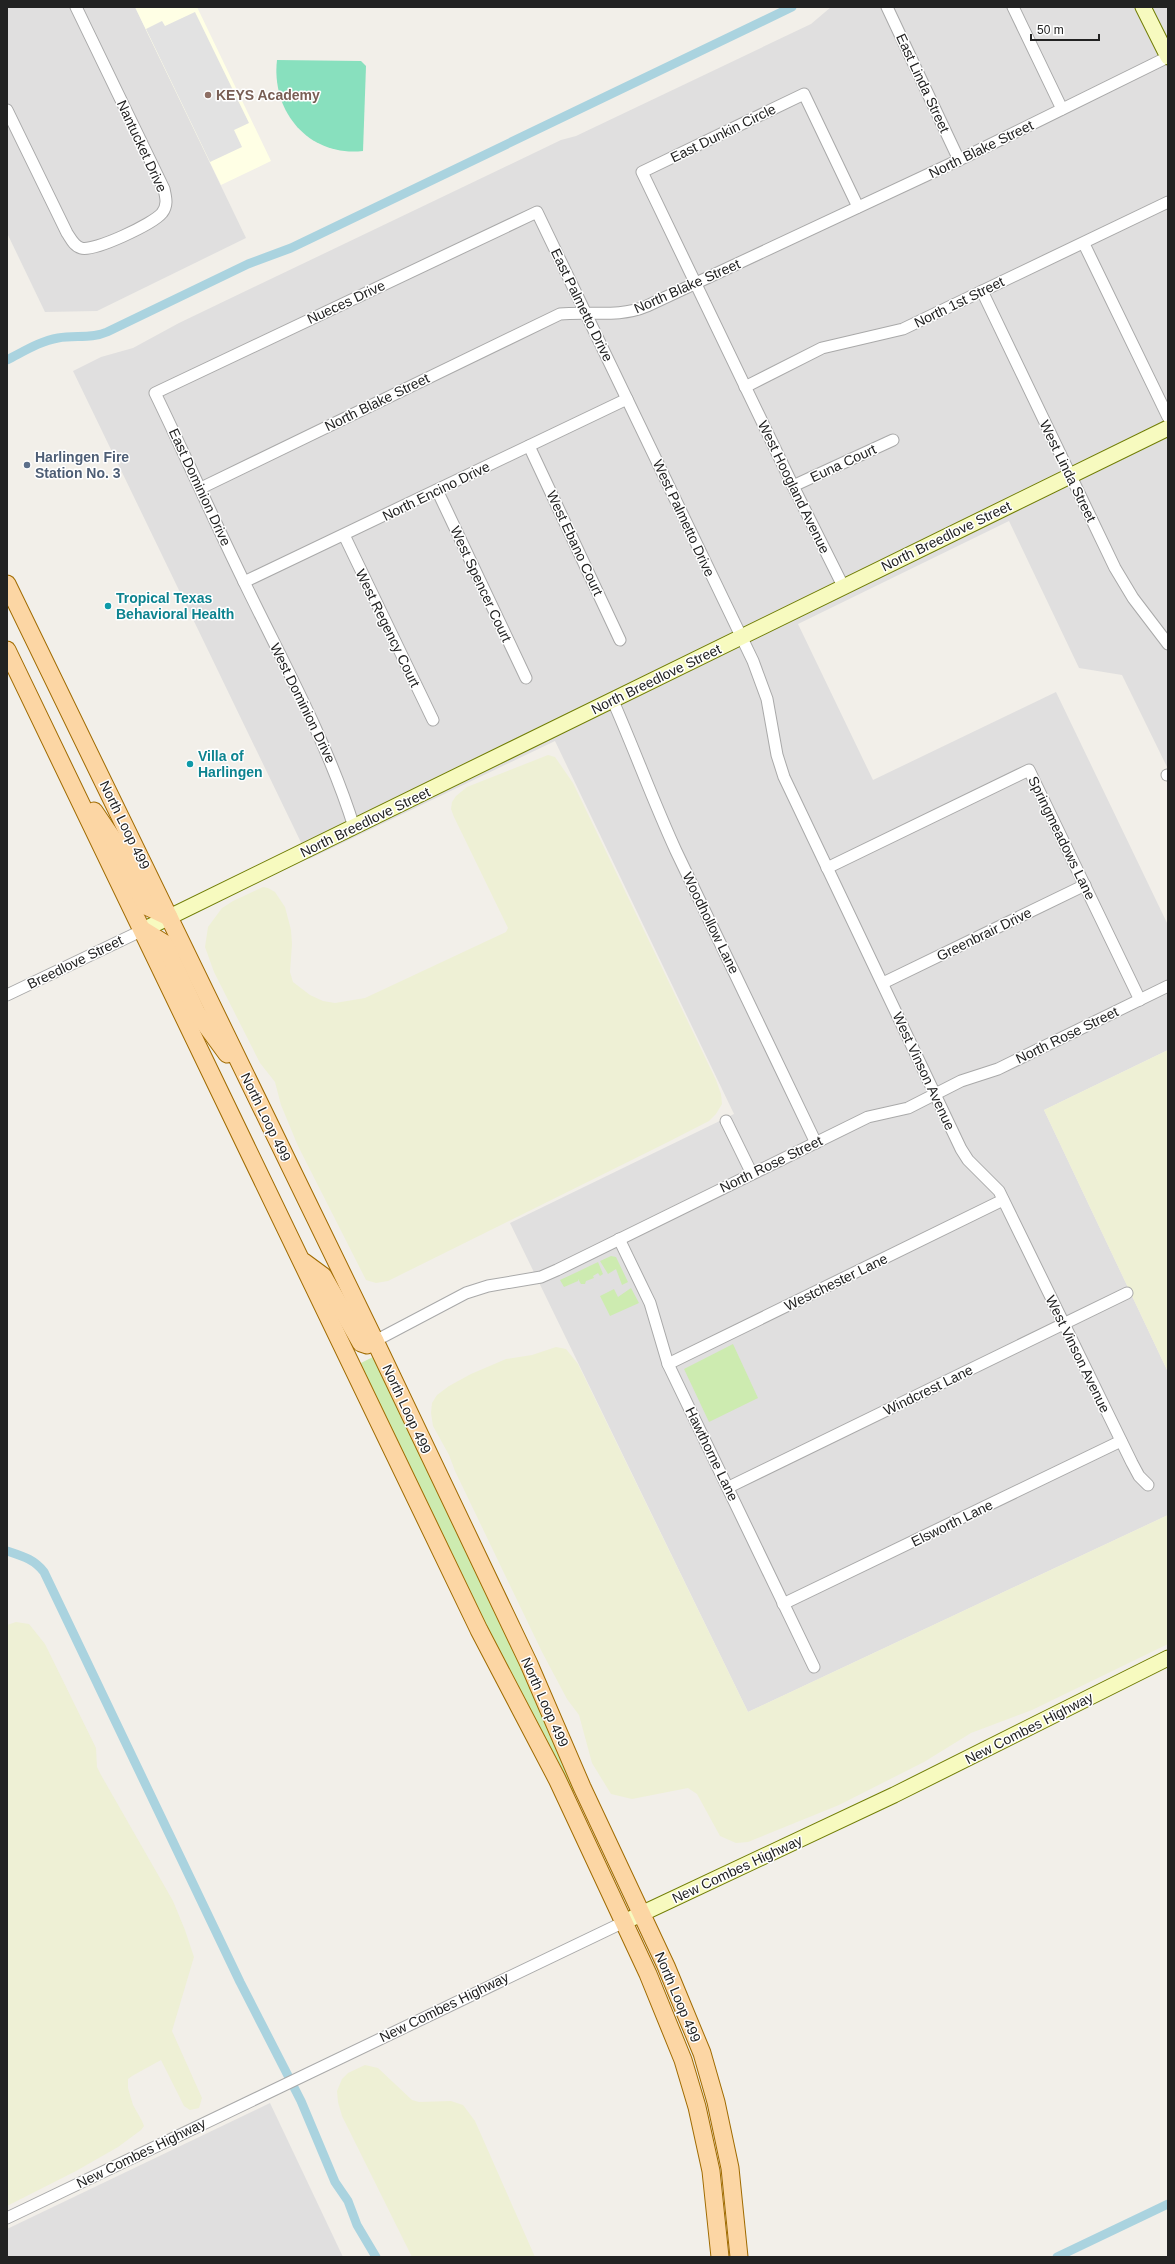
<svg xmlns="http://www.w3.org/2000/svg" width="1175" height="2264" font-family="Helvetica,sans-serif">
  <rect width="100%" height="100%" fill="#f2efe9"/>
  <g fill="#e0dfdf">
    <polygon points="7,7 135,7 246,238 97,311 45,312 7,233"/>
    <polygon points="831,7 1168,7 1168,769 1122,675 1079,668 1009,521 798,624 873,780 1056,692 1168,925 1168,1050 1044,1110 1168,1372 1168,1515 748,1712 510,1223 734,1114 555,741 309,859 73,371 101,357 133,348 179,323 561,140 576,136 811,24"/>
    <polygon points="270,2103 343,2257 7,2257 7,2229"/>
  </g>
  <polygon fill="#ffffe5" points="135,7 197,7 271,161 221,185"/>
  <g fill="#eef0d5">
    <polygon points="548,755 555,757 573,783 716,1080 721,1094 722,1104 716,1114 709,1121 668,1142 388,1281 376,1283 366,1280 298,1146 281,1105 275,1082 260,1063 214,972 205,947 208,927 222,908 233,901 263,887 268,888 275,892 285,907 291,930 292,944 290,972 293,982 310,995 323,1001 335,1003 365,998 506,932 508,928 454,817 451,809 452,802 456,796 467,787"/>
    <polygon points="1168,1050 1168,1372 1044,1110"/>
    <polygon points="556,1347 566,1349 578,1364 748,1712 1168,1515 1168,1644 1032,1710 971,1733 924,1762 839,1805 748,1842 736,1843 720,1836 697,1794 688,1788 632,1799 611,1794 592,1763 579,1715 567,1699 542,1652 455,1471 449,1455 433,1426 431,1413 432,1403 437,1395 449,1386 471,1374 506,1359 532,1355"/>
    <polygon points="16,1622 29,1624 45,1644 96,1748 97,1767 101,1775 173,1901 185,1930 194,1957 172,2031 202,2098 199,2108 190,2110 184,2106 161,2060 132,2076 128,2079 128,2088 133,2105 142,2121 144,2126 141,2130 118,2147 76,2171 7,2206 7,1625"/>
    <polygon points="365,2065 378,2068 412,2100 419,2102 451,2101 463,2105 475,2121 535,2257 412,2257 342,2116 338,2102 337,2091 342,2079 348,2073"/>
  </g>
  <g fill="#cdebb0">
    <polygon points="611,1256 616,1257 628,1282 622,1285 616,1269 608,1274 600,1261"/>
    <polygon points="598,1262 603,1274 600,1276 598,1273 593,1276 594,1278 586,1281 585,1284 581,1284 578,1279 578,1281 564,1287 560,1280 575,1273 578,1278 575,1273"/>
    <polygon points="631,1288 639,1303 610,1316 600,1296 614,1289 618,1297"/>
    <polygon points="733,1344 758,1398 709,1422 684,1369"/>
    <polygon points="373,1357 511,1643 576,1792 572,1792 568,1785 526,1706 359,1364"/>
  </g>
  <path fill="#88e0be" d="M277,60L361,61L366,66L363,151C309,157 271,112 277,60Z"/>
  <polygon fill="#e2e2e2" points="195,12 249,123 234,130 242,147 210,162 146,29 162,21 165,26"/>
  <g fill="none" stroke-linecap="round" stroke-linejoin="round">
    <g stroke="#aad3df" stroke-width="9">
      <path d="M7,360C23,352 40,341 58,338C76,335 91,339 107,332L248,264L291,248L792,7"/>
      <path d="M7,1551C22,1556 34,1559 44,1572L240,1982L301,2101L335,2182L348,2201L357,2225L376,2257"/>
      <polyline points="1057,2257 1168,2204"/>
    </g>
    <defs>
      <g id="street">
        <polyline points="887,7 959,160"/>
        <polyline points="1013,7 1062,109"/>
        <path d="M7,110L67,233C71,239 74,246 81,248C94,252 153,224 162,213C168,205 166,198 164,189L76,7"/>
        <polyline points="1084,244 1168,417"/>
        <polyline points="982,291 1115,568 1133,598 1168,644"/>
        <polyline points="745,387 822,348 903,329 1168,202"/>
        <polyline points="529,446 620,640"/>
        <polyline points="793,486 893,440"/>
        <path d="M201,488L560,314C590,311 619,318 647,306L959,160L1168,57"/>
        <polyline points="437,490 526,678"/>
        <polyline points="344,535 433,720"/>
        <polyline points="244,582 627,399"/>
        <polyline points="843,586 793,486 642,172 804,94 858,207"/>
        <path d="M613,701C635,751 653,801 676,851L816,1143"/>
        <polyline points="1167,775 1168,775"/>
        <path d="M354,827C328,744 286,668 248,590C216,525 187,459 155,393L537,212L753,661L767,699L777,755L784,777L961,1149L968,1160L999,1191L1132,1463L1139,1476L1148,1485"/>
        <polyline points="827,868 1029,770 1140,1000"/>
        <polyline points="883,983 1085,885"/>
        <polyline points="7,995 143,930"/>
        <polyline points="726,1121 752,1174"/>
        <polyline points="619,1239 650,1303 668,1364 814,1667"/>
        <polyline points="375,1341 466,1293 488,1286 541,1277 557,1270 868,1117 908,1108 961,1081 998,1069 1168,986"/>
        <polyline points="668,1364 1003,1200"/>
        <polyline points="729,1487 1127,1293"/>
        <polyline points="783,1604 1121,1441"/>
        <polyline points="7,2218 624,1922"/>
      </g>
      <g id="secondary">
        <polyline points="1143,7 1168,57"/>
        <polyline points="143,930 1168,428"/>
        <polyline points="624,1922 894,1795 1168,1658"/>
      </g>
      <g id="primary">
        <polyline points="7,584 375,1341 529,1664 582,1787 666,1966 702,2053 716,2102 730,2168 739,2257"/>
        <polyline points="7,650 479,1630 557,1779 648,1974 683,2060 697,2107 711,2171 720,2257"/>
        <polyline points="94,811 115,842 146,906 169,917"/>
        <polyline points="143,930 164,943 197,1013 227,1054"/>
        <polyline points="304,1262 323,1276 361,1343 367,1345 375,1341"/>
      </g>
    </defs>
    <use href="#street" stroke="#a9a9a9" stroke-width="13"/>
    <use href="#secondary" stroke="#707d05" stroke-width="17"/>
    <use href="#primary" stroke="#a06b00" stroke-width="19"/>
    <use href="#street" stroke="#fff" stroke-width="11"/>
    <use href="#secondary" stroke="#f7fabf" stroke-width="15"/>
    <use href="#primary" stroke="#fcd6a4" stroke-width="17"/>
  </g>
  <circle fill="#8d6e63" stroke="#fff" stroke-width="1.5" cx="208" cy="95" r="4"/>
  <circle fill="#5c6f8a" stroke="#fff" stroke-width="1.5" cx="27" cy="465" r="4"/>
  <g fill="#0f9aa8" stroke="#fff" stroke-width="1.5">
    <circle cx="108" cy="606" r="4"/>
    <circle cx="190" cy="764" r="4"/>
  </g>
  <g text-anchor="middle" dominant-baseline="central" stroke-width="3" stroke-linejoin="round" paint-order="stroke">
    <g font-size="14" fill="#222" stroke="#fff">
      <text transform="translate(923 83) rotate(65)">East Linda Street</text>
      <text transform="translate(723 133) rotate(-26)">East Dunkin Circle</text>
      <text transform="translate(142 146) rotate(65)">Nantucket Drive</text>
      <text transform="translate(981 149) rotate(-26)">North Blake Street</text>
      <text transform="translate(687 286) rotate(-24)">North Blake Street</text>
      <text transform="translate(346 302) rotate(-25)">Nueces Drive</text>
      <text transform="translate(959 302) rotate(-26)">North 1st Street</text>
      <text transform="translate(582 305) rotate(64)">East Palmetto Drive</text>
      <text transform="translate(377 402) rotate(-26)">North Blake Street</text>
      <text transform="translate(843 463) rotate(-25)">Euna Court</text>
      <text transform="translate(1068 471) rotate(64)">West Linda Street</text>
      <text transform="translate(200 487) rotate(65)">East Dominion Drive</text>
      <text transform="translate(794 487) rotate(64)">West Hoogland Avenue</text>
      <text transform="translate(436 491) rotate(-26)">North Encino Drive</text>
      <text transform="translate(684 518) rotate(65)">West Palmetto Drive</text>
      <text transform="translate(946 536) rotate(-26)">North Breedlove Street</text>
      <text transform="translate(575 543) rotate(65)">West Ebano Court</text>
      <text transform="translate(481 584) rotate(65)">West Spencer Court</text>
      <text transform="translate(388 628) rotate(64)">West Regency Court</text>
      <text transform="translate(656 679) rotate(-26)">North Breedlove Street</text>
      <text transform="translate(303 703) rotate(64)">West Dominion Drive</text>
      <text transform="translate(365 822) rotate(-26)">North Breedlove Street</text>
      <text transform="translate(125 825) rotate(64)">North Loop 499</text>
      <text transform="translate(1062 838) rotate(64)">Springmeadows Lane</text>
      <text transform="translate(711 923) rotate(64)">Woodhollow Lane</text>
      <text transform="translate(984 934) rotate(-26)">Greenbrair Drive</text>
      <text transform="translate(75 962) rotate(-26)">Breedlove Street</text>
      <text transform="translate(1067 1035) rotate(-26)">North Rose Street</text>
      <text transform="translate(924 1071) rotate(65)">West Vinson Avenue</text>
      <text transform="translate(266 1117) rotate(64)">North Loop 499</text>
      <text transform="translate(771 1164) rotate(-26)">North Rose Street</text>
      <text transform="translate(836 1282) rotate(-26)">Westchester Lane</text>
      <text transform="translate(1078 1354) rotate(64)">West Vinson Avenue</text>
      <text transform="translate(928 1390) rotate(-26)">Windcrest Lane</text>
      <text transform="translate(407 1409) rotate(65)">North Loop 499</text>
      <text transform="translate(712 1454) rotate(64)">Hawthorne Lane</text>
      <text transform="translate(952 1523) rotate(-26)">Elsworth Lane</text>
      <text transform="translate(545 1702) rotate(66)">North Loop 499</text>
      <text transform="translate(1029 1728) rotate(-27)">New Combes Highway</text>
      <text transform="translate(737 1869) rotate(-25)">New Combes Highway</text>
      <text transform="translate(678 1997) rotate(67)">North Loop 499</text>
      <text transform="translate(444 2007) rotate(-26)">New Combes Highway</text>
      <text transform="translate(141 2153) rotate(-26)">New Combes Highway</text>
    </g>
    <g font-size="14" font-weight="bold" fill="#785e54" stroke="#fff" text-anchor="start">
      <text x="216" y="95">KEYS Academy</text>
    </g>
    <g font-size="14" font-weight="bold" fill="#4e5e75" stroke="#fff" text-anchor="start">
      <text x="35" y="457">Harlingen Fire<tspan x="35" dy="16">Station No. 3</tspan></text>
    </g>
    <g font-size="14" font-weight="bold" fill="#0d838f" stroke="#fff" text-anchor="start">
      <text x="116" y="598">Tropical Texas<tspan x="116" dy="16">Behavioral Health</tspan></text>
      <text x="198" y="756">Villa of<tspan x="198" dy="16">Harlingen</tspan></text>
    </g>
  </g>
  <rect width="1175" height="2264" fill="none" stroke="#222222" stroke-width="16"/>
  <path d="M1031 34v6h68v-6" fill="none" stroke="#222222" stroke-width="2"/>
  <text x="1037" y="34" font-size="12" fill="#222222" stroke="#ffffff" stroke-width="3" paint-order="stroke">50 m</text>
</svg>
